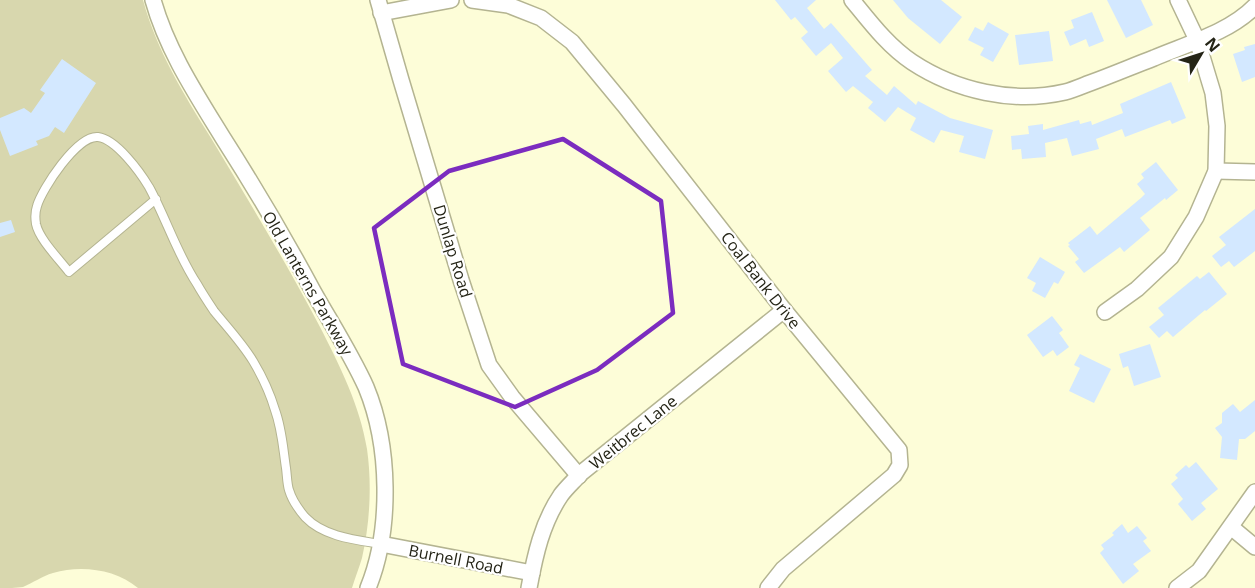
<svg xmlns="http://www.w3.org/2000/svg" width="1255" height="588" font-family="'Open Sans',sans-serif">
  <rect width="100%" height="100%" fill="#fdfdd8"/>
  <path fill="#d8d7ae" d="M0,0H143C157,51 183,93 211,138C248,200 286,262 320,327C340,366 360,406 367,449C372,484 370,523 362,558C359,568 355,578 352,588H138C115,569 81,565 53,573C42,576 33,583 23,587C17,588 7,588 0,588Z"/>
  <g fill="#d3e8ff">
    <polygon points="775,0 816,0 807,8 824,29 831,23 872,70 865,76 887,95 894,86 916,105 918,101 950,118 993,130 985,159 959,152 964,136 941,130 934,143 910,130 916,118 898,107 885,122 868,108 873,102 853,86 846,92 828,71 843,58 831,43 816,56 801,38 808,32 795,17 791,20"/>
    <polygon points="893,0 941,0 962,17 940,44 908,18"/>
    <polygon points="1107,0 1141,0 1153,25 1126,38"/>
    <polygon points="1092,12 1104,41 1089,47 1086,39 1070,46 1064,32 1074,28 1071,20"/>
    <polygon points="988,22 1009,34 993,62 980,55 984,48 968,40 975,27 983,31"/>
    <polygon points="1049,31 1053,61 1019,65 1015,35"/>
    <polygon points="1255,44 1255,77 1242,82 1233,54 1245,50 1244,47"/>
    <polygon points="62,59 96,83 64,133 55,127 49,136 36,141 38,145 10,156 0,130 0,118 24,108 31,113 45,93 40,90"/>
    <polygon points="1171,82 1186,118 1172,124 1170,120 1125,137 1122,129 1096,139 1099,149 1072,156 1067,138 1045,143 1046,157 1022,159 1021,149 1012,150 1011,136 1029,134 1028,126 1043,124 1043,130 1079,120 1080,124 1091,121 1092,125 1123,113 1120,104"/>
    <polygon points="1156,162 1178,190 1166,200 1165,198 1140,218 1150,230 1124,252 1120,247 1084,273 1075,262 1079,259 1068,246 1070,245 1068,243 1090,226 1097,235 1141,198 1145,194 1137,184 1144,178 1141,174"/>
    <polygon points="1255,209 1255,251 1234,267 1229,261 1221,267 1212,256 1226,245 1219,237"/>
    <polygon points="11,220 15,232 0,237 0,223"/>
    <polygon points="1040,257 1065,272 1058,284 1054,282 1045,298 1032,291 1036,283 1027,278"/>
    <polygon points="1209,272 1227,294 1206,311 1205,310 1173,337 1167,331 1159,338 1149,327 1164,315 1158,308 1197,276 1200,279"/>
    <polygon points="1052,316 1063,330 1059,333 1069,347 1057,356 1053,350 1043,357 1027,335"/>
    <polygon points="1150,344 1161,377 1134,386 1128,366 1123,368 1119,354"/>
    <polygon points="1080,354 1111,369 1094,403 1069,391 1080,368 1074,365"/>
    <polygon points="1255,400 1255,431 1245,439 1239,439 1237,460 1220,458 1222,437 1215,428 1222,423 1222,413 1233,404 1240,412"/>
    <polygon points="1196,462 1218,489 1201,503 1206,509 1192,521 1178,504 1183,499 1171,484 1178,478 1175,475 1186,465 1189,468"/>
    <polygon points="1122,524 1128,533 1137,526 1147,538 1143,541 1151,551 1133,564 1139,571 1123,584 1100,553 1104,549 1101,545 1114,535 1112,533"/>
  </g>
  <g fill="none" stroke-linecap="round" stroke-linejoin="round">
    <defs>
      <path id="service" d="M156,199L69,272C59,259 39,239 36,224C35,218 35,212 37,206C42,189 77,135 98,137C116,139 140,172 149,187C166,218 177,254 197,284C202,293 208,302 214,311C227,327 242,343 253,361C262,376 270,393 275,410C282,429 283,448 286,468C287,475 287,484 289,490C292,500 299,510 305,517C324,537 356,540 381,544"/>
      <g id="minor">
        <path d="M153,0C167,50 196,94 223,138C255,188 285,239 313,291C331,323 351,354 366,387C390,445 392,529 368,588"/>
        <polyline points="378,0 401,80 461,280 489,365 512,397 579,476"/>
        <polyline points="472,0 508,5 541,18 572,42 624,105 784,310 899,450 900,465 894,475 783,569 768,588"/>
        <path d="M852,0C870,22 888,46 912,62C956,91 1013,104 1065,92C1073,90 1082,86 1090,83C1112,75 1133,66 1154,58C1187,44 1230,32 1255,6"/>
        <polyline points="381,13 451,0"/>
        <polyline points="1216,171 1255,172"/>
        <polyline points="1105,312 1137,289 1171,257 1196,217 1216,171 1217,126 1213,93 1197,40 1178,0"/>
        <polyline points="1231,527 1255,547"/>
        <polyline points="381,544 532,573"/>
        <path d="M529,588C535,555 542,523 561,495C567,487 574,481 580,474L784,310"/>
        <polyline points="1177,588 1199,571 1255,492"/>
      </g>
    </defs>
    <use href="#service" stroke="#b4b491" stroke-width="10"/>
    <use href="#minor" stroke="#b4b491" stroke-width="18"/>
    <use href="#service" stroke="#fff" stroke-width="8"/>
    <use href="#minor" stroke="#fff" stroke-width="15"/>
  </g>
  <path fill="none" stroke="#7b2cbf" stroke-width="4.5" stroke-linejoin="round" d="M563,139L661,201L673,313L597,370L515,407L403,364L374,228L449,171Z"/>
  <g text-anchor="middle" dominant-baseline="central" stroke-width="4.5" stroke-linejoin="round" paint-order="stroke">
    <g font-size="16" fill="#242416" stroke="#fff">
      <text transform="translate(453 251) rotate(73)">Dunlap Road</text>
      <text transform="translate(761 280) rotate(52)">Coal Bank Drive</text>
      <text transform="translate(308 283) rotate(60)">Old Lanterns Parkway</text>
      <text transform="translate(633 432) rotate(-39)">Weitbrec Lane</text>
      <text transform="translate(456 559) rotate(11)">Burnell Road</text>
    </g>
  </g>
  <g transform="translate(1201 54) rotate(51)" stroke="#ffffff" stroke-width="4.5" paint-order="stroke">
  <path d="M0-4.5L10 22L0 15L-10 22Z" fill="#242416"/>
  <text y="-9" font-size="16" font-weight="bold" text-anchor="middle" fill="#242416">N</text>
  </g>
</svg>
